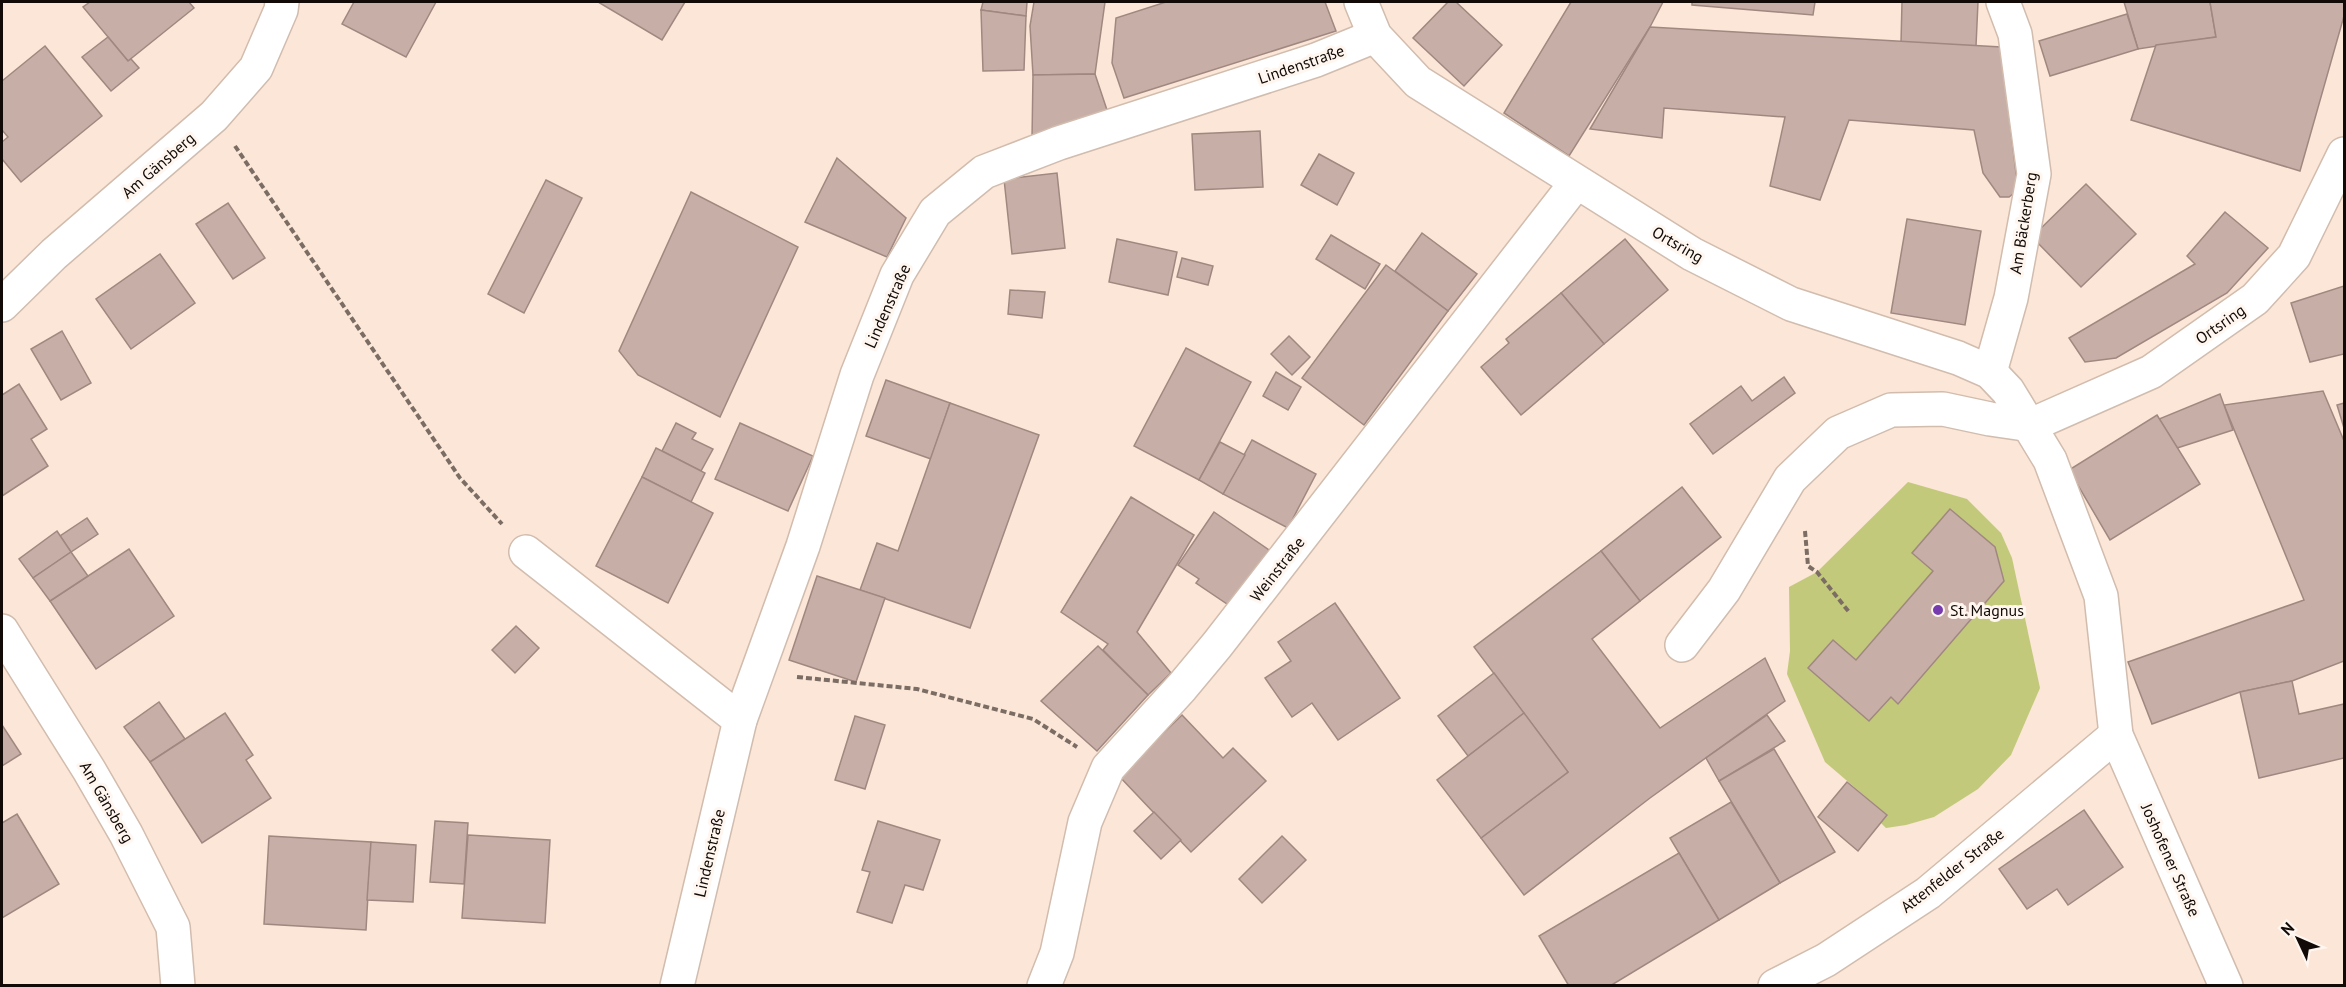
<svg xmlns="http://www.w3.org/2000/svg" width="2346" height="987" font-family="'PT Sans',sans-serif">
  <rect width="100%" height="100%" fill="#fbe6d7"/>
  <polygon fill="#c3c97b" points="1908,482 1967,499 2001,533 2012,558 2040,688 2011,755 1978,789 1934,817 1906,825 1886,828 1881,823 1887,815 1825,762 1787,674 1790,651 1789,587 1817,572"/>
  <g fill="#c7afa7" stroke="#a08881" stroke-width="1.5">
    <polygon points="90,2 189,2 194,8 128,61 83,7"/>
    <polygon points="354,2 436,2 406,57 342,24"/>
    <polygon points="598,2 685,2 662,40"/>
    <polygon points="983,2 1027,2 1026,16 981,10"/>
    <polygon points="1034,2 1105,2 1095,74 1033,75 1030,26"/>
    <polygon points="1166,2 1325,2 1336,31 1124,98 1112,63 1116,18"/>
    <polygon points="1448,2 1456,2 1502,45 1464,86 1413,38"/>
    <polygon points="1571,2 1663,2 1650,27 1569,156 1504,113"/>
    <polygon points="1692,2 1815,2 1813,15 1692,5"/>
    <polygon points="1902,2 1978,2 1976,46 1901,43"/>
    <polygon points="2124,2 2210,2 2216,37 2138,49"/>
    <polygon points="2210,2 2344,2 2344,16 2300,171 2131,120 2156,45 2216,37"/>
    <polygon points="981,10 1026,16 1024,70 983,71"/>
    <polygon points="2127,14 2138,49 2050,76 2039,41"/>
    <polygon points="1650,27 2001,47 2018,190 2009,197 2000,197 1983,173 1974,130 1849,120 1820,200 1770,186 1785,117 1664,108 1662,138 1590,129"/>
    <polygon points="108,37 128,61 131,59 139,68 111,91 82,57"/>
    <polygon points="45,46 102,116 21,182 2,159 2,142 8,137 2,130 2,81"/>
    <polygon points="1095,74 1108,113 1032,139 1033,75"/>
    <polygon points="1260,131 1263,187 1195,190 1192,134"/>
    <polygon points="1319,154 1354,173 1337,205 1301,185"/>
    <polygon points="837,158 906,218 887,257 805,222"/>
    <polygon points="1057,173 1065,248 1012,254 1004,179"/>
    <polygon points="546,180 582,198 524,313 488,294"/>
    <polygon points="2086,184 2136,234 2081,287 2032,237"/>
    <polygon points="691,192 798,247 720,417 638,375 619,351"/>
    <polygon points="228,203 265,258 233,279 196,224"/>
    <polygon points="2225,212 2268,248 2227,293 2116,358 2085,362 2069,338 2195,264 2187,256"/>
    <polygon points="1907,219 1981,231 1965,325 1891,313"/>
    <polygon points="1422,233 1477,274 1448,311 1395,271"/>
    <polygon points="1331,235 1380,264 1365,289 1316,259"/>
    <polygon points="1117,239 1177,252 1168,295 1109,282"/>
    <polygon points="1625,239 1668,290 1604,344 1561,293"/>
    <polygon points="160,254 195,303 131,349 96,299"/>
    <polygon points="1182,258 1213,266 1208,285 1177,277"/>
    <polygon points="1386,265 1448,311 1364,425 1302,378"/>
    <polygon points="2344,286 2344,354 2310,362 2291,303"/>
    <polygon points="1010,290 1045,292 1042,318 1008,314"/>
    <polygon points="1561,293 1604,344 1521,415 1481,367 1509,343 1506,339"/>
    <polygon points="62,331 91,383 61,400 31,349"/>
    <polygon points="1289,336 1310,357 1292,375 1271,354"/>
    <polygon points="1186,348 1251,382 1199,480 1134,446"/>
    <polygon points="1276,372 1301,387 1288,410 1263,396"/>
    <polygon points="1784,377 1795,393 1713,454 1690,424 1741,386 1752,401"/>
    <polygon points="886,380 950,403 931,459 866,436"/>
    <polygon points="19,384 47,429 31,439 48,466 2,496 2,395"/>
    <polygon points="2323,391 2344,441 2344,661 2292,681 2240,692 2152,724 2128,662 2304,600 2224,405"/>
    <polygon points="2220,394 2233,430 2177,448 2159,419"/>
    <polygon points="950,403 1039,435 970,628 860,590 877,543 898,551"/>
    <polygon points="2344,403 2344,428 2337,405"/>
    <polygon points="2157,415 2200,484 2110,540 2069,470"/>
    <polygon points="676,423 696,433 692,439 713,449 701,471 662,451"/>
    <polygon points="740,423 813,456 788,511 715,479"/>
    <polygon points="1252,440 1316,474 1288,528 1223,494"/>
    <polygon points="1220,442 1245,455 1223,494 1199,480"/>
    <polygon points="656,448 705,473 691,502 642,477"/>
    <polygon points="642,477 713,513 668,603 596,566"/>
    <polygon points="1682,487 1721,537 1640,601 1601,551"/>
    <polygon points="1131,497 1194,535 1137,632 1171,673 1148,695 1103,650 1108,644 1061,612"/>
    <polygon points="1950,509 1995,547 2004,581 1898,704 1891,697 1869,721 1808,668 1833,640 1856,660 1933,571 1912,553"/>
    <polygon points="1214,512 1269,550 1230,606 1196,583 1199,579 1178,565"/>
    <polygon points="87,518 98,534 71,552 60,536"/>
    <polygon points="57,531 71,552 33,578 19,559"/>
    <polygon points="129,549 174,616 96,669 50,601"/>
    <polygon points="1601,551 1640,601 1592,639 1660,728 1765,658 1785,701 1650,798 1524,895 1481,838 1568,772 1474,647"/>
    <polygon points="71,552 88,576 50,601 33,578"/>
    <polygon points="817,576 885,598 856,682 789,660"/>
    <polygon points="1335,603 1400,698 1338,740 1312,703 1292,717 1265,678 1291,661 1278,642"/>
    <polygon points="516,626 539,648 515,673 492,650"/>
    <polygon points="1098,646 1148,695 1097,751 1041,701"/>
    <polygon points="1494,673 1524,713 1468,756 1438,716"/>
    <polygon points="2292,681 2299,714 2344,704 2344,758 2259,778 2240,692"/>
    <polygon points="159,702 185,739 150,762 124,727"/>
    <polygon points="225,713 253,755 246,760 271,798 202,843 150,762"/>
    <polygon points="1524,713 1568,772 1481,838 1437,780"/>
    <polygon points="1182,715 1223,758 1233,748 1266,781 1191,852 1119,776"/>
    <polygon points="1767,715 1785,741 1719,781 1706,758"/>
    <polygon points="855,716 885,725 865,789 835,780"/>
    <polygon points="2,725 21,754 2,766"/>
    <polygon points="1774,749 1835,852 1780,883 1719,781"/>
    <polygon points="1847,782 1887,815 1858,851 1818,817"/>
    <polygon points="1731,802 1780,883 1719,920 1670,838"/>
    <polygon points="2084,810 2123,867 2068,905 2057,889 2027,909 1999,869"/>
    <polygon points="1154,812 1181,840 1161,859 1134,831"/>
    <polygon points="17,814 59,884 2,918 2,823"/>
    <polygon points="435,821 468,823 464,884 430,882"/>
    <polygon points="878,821 940,840 923,890 905,885 892,923 857,912 870,872 862,870"/>
    <polygon points="468,835 550,840 545,923 462,918"/>
    <polygon points="269,836 371,842 366,930 264,924"/>
    <polygon points="1282,836 1306,860 1262,903 1239,879"/>
    <polygon points="371,842 416,845 413,902 367,900"/>
    <polygon points="1679,853 1719,920 1610,986 1569,986 1539,936"/>
  </g>
  <g fill="none" stroke-linecap="round" stroke-linejoin="round">
    <defs>
      <g id="minor">
        <polyline points="1361,2 1375,36 1418,82 1692,254 1791,304 1958,358 1990,372 2008,391 2050,460 2101,596 2116,735 2226,986"/>
        <polyline points="2,305 54,254 214,116 256,68 281,10 282,2"/>
        <polyline points="1990,372 2011,298 2034,174 2015,34 2003,2"/>
        <polyline points="526,552 740,720"/>
        <polyline points="2,631 89,770 126,834 173,927 178,986"/>
        <polyline points="1682,645 1724,590 1790,479 1838,433 1891,410 1943,409 1990,419 2031,425 2151,372 2255,299 2294,256 2344,154"/>
        <polyline points="677,986 740,720 803,546 857,375 897,275 935,212 984,172 1059,143 1316,60 1375,36"/>
        <polyline points="1044,986 1057,953 1085,822 1108,768 1182,687 1217,645 1576,183"/>
        <polyline points="1775,986 1826,960 1928,893 2116,735"/>
      </g>
    </defs>
    <use href="#minor" stroke="#d1bcae" stroke-width="36"/>
    <g stroke="#7b6d64" stroke-width="4" stroke-dasharray="6 3" stroke-linecap="butt">
      <polyline points="235,146 460,478 502,524"/>
      <polyline points="1805,531 1808,566 1817,572 1849,612"/>
      <polyline points="797,677 917,689 1033,719 1077,747"/>
    </g>
    <use href="#minor" stroke="#fff" stroke-width="33"/>
  </g>
  <circle fill="#773aaf" stroke="#fff6f0" stroke-width="2" cx="1938" cy="610" r="6"/>
  <g text-anchor="middle" dominant-baseline="central" stroke-width="6" stroke-linejoin="round" paint-order="stroke">
    <g font-size="16" fill="#110a06" stroke="#fff6f0">
      <text transform="translate(1301 64) rotate(-19)">Lindenstraße</text>
      <text transform="translate(158 165) rotate(-41)">Am Gänsberg</text>
      <text transform="translate(2023 223) rotate(-81)">Am Bäckerberg</text>
      <text transform="translate(1678 244) rotate(30)">Ortsring</text>
      <text transform="translate(887 306) rotate(-66)">Lindenstraße</text>
      <text transform="translate(2220 324) rotate(-35)">Ortsring</text>
      <text transform="translate(1277 569) rotate(-52)">Weinstraße</text>
      <text transform="translate(107 802) rotate(60)">Am Gänsberg</text>
      <text transform="translate(709 853) rotate(-77)">Lindenstraße</text>
      <text transform="translate(2171 860) rotate(66)">Joshofener Straße</text>
      <text transform="translate(1952 870) rotate(-38)">Attenfelder Straße</text>
    </g>
    <g font-size="16" fill="#110a06" stroke="#fff6f0" text-anchor="start">
      <text x="1950" y="610">St. Magnus</text>
    </g>
  </g>
  <rect width="2346" height="987" fill="none" stroke="#110a06" stroke-width="6"/>
  <g transform="translate(2298 939) rotate(314)" stroke="#fff6f0" stroke-width="4.5" paint-order="stroke">
  <path d="M0-4.5L10 22L0 15L-10 22Z" fill="#110a06"/>
  <text y="-9" font-size="16" font-weight="bold" text-anchor="middle" fill="#110a06">N</text>
  </g>
</svg>
